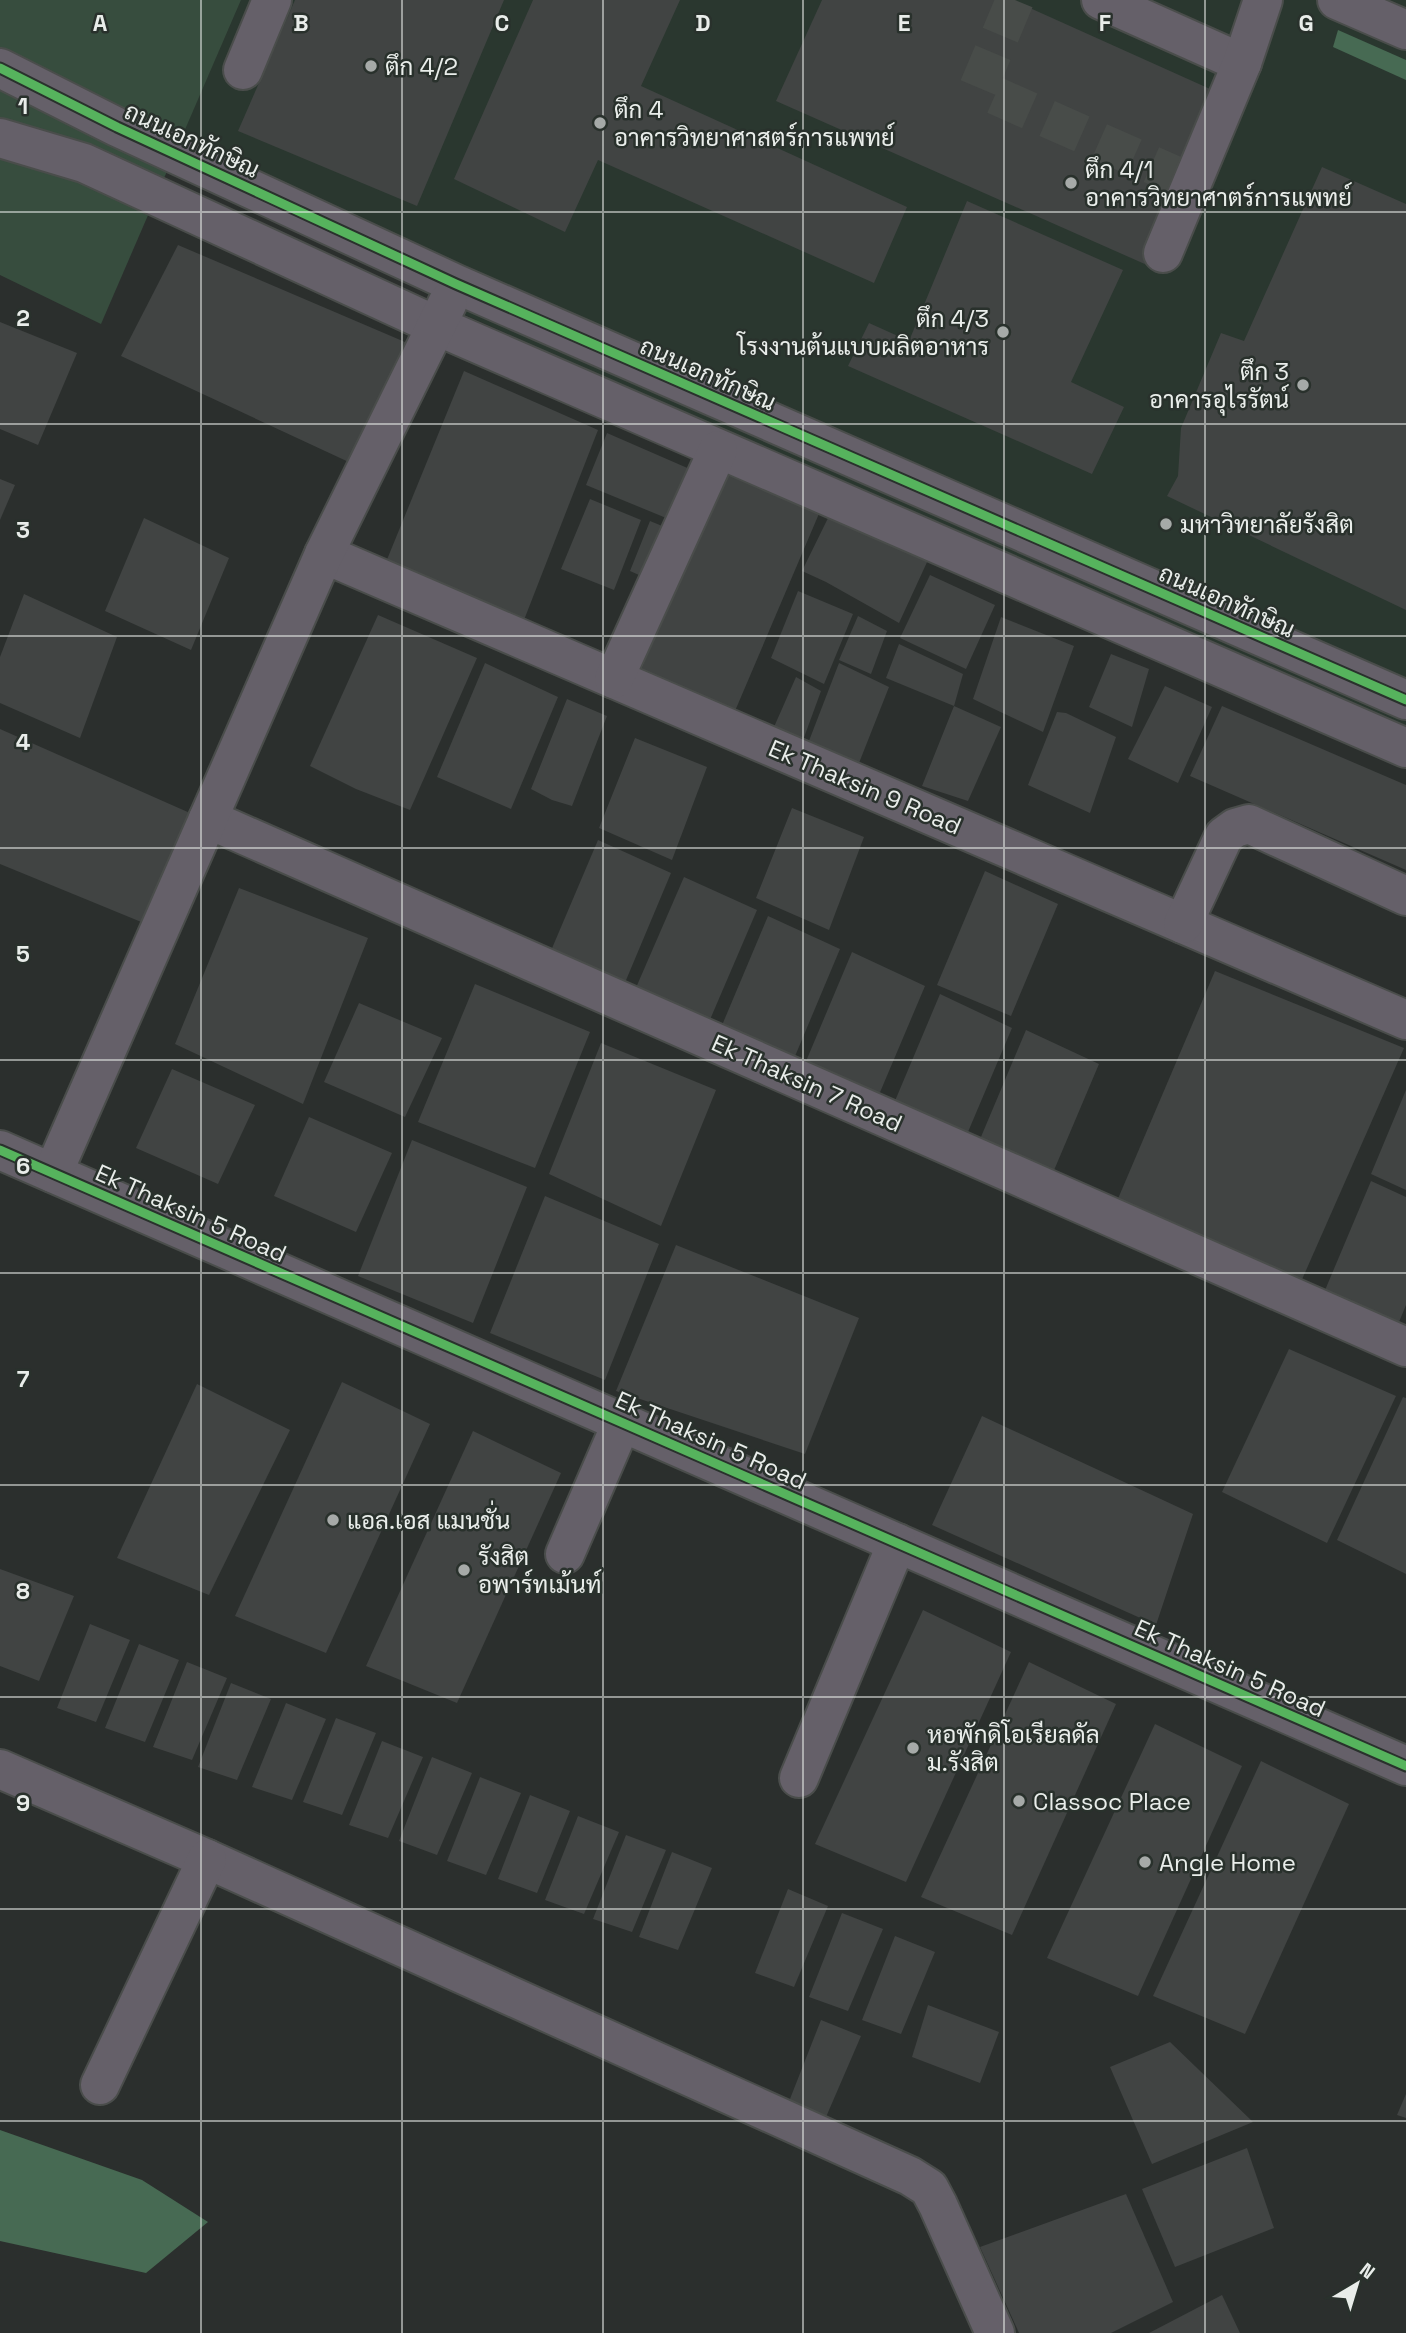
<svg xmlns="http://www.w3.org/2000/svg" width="1406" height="2333" font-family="'Space Grotesk',Sarabun,sans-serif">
  <rect width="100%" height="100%" fill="#2b2f2d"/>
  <polygon fill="#2a372f" points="241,0 1406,0 1406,742 444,305 180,140"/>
  <polygon fill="#374d3e" points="0,0 241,0 101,324 0,275"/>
  <g fill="#476a53">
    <polygon points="1338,30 1406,60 1406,80 1333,47"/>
    <polygon points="0,2130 142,2180 208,2222 146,2273 0,2241"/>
  </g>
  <g fill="#414443">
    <polygon points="295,0 504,0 417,206 238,131"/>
    <polygon points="533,0 680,0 641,86 907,207 874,283 598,160 565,232 454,179"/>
    <polygon points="822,0 1012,0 1219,93 1147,265 776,101"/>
    <polygon points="1322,167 1406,204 1406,610 1167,496 1178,476 1181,428 1221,333 1244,341"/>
    <polygon points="967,201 1123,270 1071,382 1124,407 1092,474 848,366 869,323 909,341"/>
    <polygon points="178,245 412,345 353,464 121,356"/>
    <polygon points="0,322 77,353 38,445 0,429"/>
    <polygon points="464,371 598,430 524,620 386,562"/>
    <polygon points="607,433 692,470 671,520 586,485"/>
    <polygon points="727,471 821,509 735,711 641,670"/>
    <polygon points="0,479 15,485 0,520"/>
    <polygon points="590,499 641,520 614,590 561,569"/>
    <polygon points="830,514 928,560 899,623 826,582 802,571"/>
    <polygon points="144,518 229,558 191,650 105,611"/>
    <polygon points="650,521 667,528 648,579 630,571"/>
    <polygon points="930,575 995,605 966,669 900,638"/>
    <polygon points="798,591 853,614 824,684 771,658"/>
    <polygon points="24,594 117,637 80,738 0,703 0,657"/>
    <polygon points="378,615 477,658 410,810 356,789 310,766"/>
    <polygon points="858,616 887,631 871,674 839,660"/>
    <polygon points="1001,617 1074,646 1043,732 973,699"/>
    <polygon points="899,644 963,674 954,706 886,678"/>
    <polygon points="1111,654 1149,669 1132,727 1089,707"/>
    <polygon points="485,663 558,697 511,809 437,777"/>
    <polygon points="839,663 889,687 859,763 807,746"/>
    <polygon points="796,677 821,691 802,743 774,727"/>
    <polygon points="1165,686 1212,707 1178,783 1128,759"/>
    <polygon points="567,699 607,716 572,806 552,800 531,789"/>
    <polygon points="954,706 1001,727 968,801 922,786"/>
    <polygon points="1222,706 1406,785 1406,870 1190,776"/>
    <polygon points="1057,712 1066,713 1116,737 1090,813 1028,785"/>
    <polygon points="0,729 199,817 151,926 0,864"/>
    <polygon points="635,738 707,767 672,860 599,828"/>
    <polygon points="792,808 864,837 829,930 756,898"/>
    <polygon points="598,840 671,873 624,985 550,953"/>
    <polygon points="985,871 1058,904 1011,1016 937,985"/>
    <polygon points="684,877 757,910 709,1022 635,990"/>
    <polygon points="239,888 368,938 303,1104 175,1044"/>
    <polygon points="768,916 840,949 793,1061 720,1030"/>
    <polygon points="852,952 925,986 878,1097 804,1066"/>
    <polygon points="1215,971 1404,1048 1300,1284 1117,1201"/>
    <polygon points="475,984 590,1032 535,1168 418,1122"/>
    <polygon points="940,994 1012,1028 965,1139 892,1108"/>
    <polygon points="359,1003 442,1038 405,1117 324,1082"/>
    <polygon points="1026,1030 1099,1064 1052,1175 978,1144"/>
    <polygon points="601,1043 716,1090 661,1226 549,1174"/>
    <polygon points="172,1069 255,1105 218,1184 136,1148"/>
    <polygon points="1406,1090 1406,1190 1371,1174"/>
    <polygon points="309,1117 392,1153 356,1232 274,1196"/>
    <polygon points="412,1140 527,1187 473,1323 358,1276"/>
    <polygon points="1371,1181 1406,1197 1406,1305 1397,1327 1323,1295"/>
    <polygon points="545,1196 659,1244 605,1380 490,1333"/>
    <polygon points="676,1245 859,1318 805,1454 616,1391"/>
    <polygon points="1289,1349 1396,1396 1327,1543 1222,1492"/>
    <polygon points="342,1382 430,1424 326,1653 235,1616"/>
    <polygon points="197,1384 290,1430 209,1595 117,1558"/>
    <polygon points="1403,1397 1406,1398 1406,1574 1337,1540"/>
    <polygon points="982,1416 1193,1514 1156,1625 932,1525"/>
    <polygon points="473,1431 561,1473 457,1703 366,1666"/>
    <polygon points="0,1569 74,1596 39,1681 0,1666"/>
    <polygon points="923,1610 1011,1652 906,1882 815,1844"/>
    <polygon points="90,1624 130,1640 96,1722 57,1708"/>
    <polygon points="139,1644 179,1660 145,1742 105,1728"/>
    <polygon points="187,1662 227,1678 192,1760 153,1747"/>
    <polygon points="1029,1662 1116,1704 1012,1935 921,1897"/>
    <polygon points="231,1683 271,1699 237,1780 198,1767"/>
    <polygon points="286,1703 326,1719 292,1800 252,1787"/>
    <polygon points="336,1718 376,1733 342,1815 303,1802"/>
    <polygon points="1155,1724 1242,1766 1138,1996 1047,1958"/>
    <polygon points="382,1741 423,1757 388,1838 349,1825"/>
    <polygon points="432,1757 472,1773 437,1855 399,1841"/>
    <polygon points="1261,1761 1349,1804 1245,2034 1153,1996"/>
    <polygon points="480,1777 521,1793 486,1875 447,1861"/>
    <polygon points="530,1795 570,1811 537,1893 498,1879"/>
    <polygon points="578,1816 619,1832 584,1914 545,1900"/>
    <polygon points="626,1835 666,1850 632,1932 593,1919"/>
    <polygon points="672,1852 712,1868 678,1950 639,1937"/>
    <polygon points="788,1889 828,1906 794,1987 755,1973"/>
    <polygon points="842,1913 883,1929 848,2011 809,1997"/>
    <polygon points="895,1936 935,1952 901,2034 862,2020"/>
    <polygon points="928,2005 999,2032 980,2083 912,2057"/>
    <polygon points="821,2020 861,2036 826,2117 788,2104"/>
    <polygon points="1170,2042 1253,2122 1152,2164 1110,2067"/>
    <polygon points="1406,2094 1406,2118 1397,2115"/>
    <polygon points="1247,2148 1274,2228 1175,2267 1142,2189"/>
    <polygon points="1126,2194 1173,2302 1111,2333 1019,2333 980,2247"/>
    <polygon points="1222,2295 1240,2333 1149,2333"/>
  </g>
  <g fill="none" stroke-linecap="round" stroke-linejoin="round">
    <polyline stroke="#484c49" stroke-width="38" stroke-dasharray="38 19" stroke-linecap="butt" points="1015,0 978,88 1191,182"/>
    <defs>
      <g id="minor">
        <polyline points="1101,0 1242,63"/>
        <polyline points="1337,0 1406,30"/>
        <polyline points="0,68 117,127 456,284 1406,700"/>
        <polyline points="243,70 272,0"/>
        <polyline points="0,138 84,163 437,326 1406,748"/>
        <polyline points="1163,253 1242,63 1263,0"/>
        <polyline points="324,554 1406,1020"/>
        <polyline points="614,679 718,450"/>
        <polyline points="208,819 1406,1347"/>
        <polyline points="1183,924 1224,836 1235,828 1249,824 1406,896"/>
        <polyline points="0,1150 1406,1766"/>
        <polyline points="53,1173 324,554 448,302"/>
        <polyline points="565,1554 622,1422"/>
        <polyline points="0,1769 207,1859 910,2176 929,2188 938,2205 995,2333"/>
        <polyline points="799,1778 897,1543"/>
        <polyline points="100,2085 207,1859"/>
      </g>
    </defs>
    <use href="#minor" stroke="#4a4d4b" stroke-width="42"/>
    <use href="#minor" stroke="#656069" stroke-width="38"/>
    <defs>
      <g id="cycleway">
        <polyline points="0,68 117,127 456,284 1406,700"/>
        <polyline points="0,1150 1406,1766"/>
      </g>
    </defs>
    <use href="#cycleway" stroke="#29312c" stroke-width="13"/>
    <use href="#cycleway" stroke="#56b35d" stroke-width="9"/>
  </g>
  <path fill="none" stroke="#e9edea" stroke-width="2" stroke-opacity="0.55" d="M201,0V2333M402,0V2333M603,0V2333M803,0V2333M1004,0V2333M1205,0V2333M0,212H1406M0,424H1406M0,636H1406M0,848H1406M0,1060H1406M0,1273H1406M0,1485H1406M0,1697H1406M0,1909H1406M0,2121H1406"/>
  <g fill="#a6aaa8" stroke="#29312c" stroke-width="2.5">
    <circle cx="371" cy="66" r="7"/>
    <circle cx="600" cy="123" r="7"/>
    <circle cx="1071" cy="183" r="7"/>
    <circle cx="1003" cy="332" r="7"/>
    <circle cx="1303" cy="385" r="7"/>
    <circle cx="1166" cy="524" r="7"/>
    <circle cx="333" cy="1520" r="7"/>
    <circle cx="464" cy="1570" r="7"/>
    <circle cx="913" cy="1748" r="7"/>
    <circle cx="1019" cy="1801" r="7"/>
    <circle cx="1145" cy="1862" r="7"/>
  </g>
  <g text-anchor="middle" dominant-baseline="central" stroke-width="5" stroke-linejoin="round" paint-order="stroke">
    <g font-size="24" fill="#e9edea" stroke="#29312c" text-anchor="start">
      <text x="385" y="66">ตึก 4/2</text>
      <text x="614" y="109">ตึก 4<tspan x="614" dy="28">อาคารวิทยาศาสตร์การแพทย์</tspan></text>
      <text x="1085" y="169">ตึก 4/1<tspan x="1085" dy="28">อาคารวิทยาศาตร์การแพทย์</tspan></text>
      <text x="989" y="318" text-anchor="end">ตึก 4/3<tspan x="989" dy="28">โรงงานต้นแบบผลิตอาหาร</tspan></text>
      <text x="1289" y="371" text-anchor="end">ตึก 3<tspan x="1289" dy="28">อาคารอุไรรัตน์</tspan></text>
      <text x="1180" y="524">มหาวิทยาลัยรังสิต</text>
      <text x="347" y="1520">แอล.เอส แมนชั่น</text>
      <text x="478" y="1556">รังสิต<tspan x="478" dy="28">อพาร์ทเม้นท์</tspan></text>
      <text x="927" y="1734">หอพักดิโอเรียลดัล<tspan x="927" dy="28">ม.รังสิต</tspan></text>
      <text x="1033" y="1801">Classoc Place</text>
      <text x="1159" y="1862">Angle Home</text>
    </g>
    <g font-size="24" fill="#e9edea" stroke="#29312c">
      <text transform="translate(192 140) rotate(25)">ถนนเอกทักษิณ</text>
      <text transform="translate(708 374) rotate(24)">ถนนเอกทักษิณ</text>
      <text transform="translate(1227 601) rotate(24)">ถนนเอกทักษิณ</text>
      <text transform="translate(865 787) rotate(23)">Ek Thaksin 9 Road</text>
      <text transform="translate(807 1083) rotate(24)">Ek Thaksin 7 Road</text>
      <text transform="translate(191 1213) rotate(24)">Ek Thaksin 5 Road</text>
      <text transform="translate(711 1440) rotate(24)">Ek Thaksin 5 Road</text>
      <text transform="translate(1230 1668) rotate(24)">Ek Thaksin 5 Road</text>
    </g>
  </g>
  <g font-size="23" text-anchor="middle" font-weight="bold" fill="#e9edea" stroke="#29312c" stroke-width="5" stroke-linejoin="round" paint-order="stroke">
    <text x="100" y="31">A</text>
    <text x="301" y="31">B</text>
    <text x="502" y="31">C</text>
    <text x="703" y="31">D</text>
    <text x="904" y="31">E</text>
    <text x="1105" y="31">F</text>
    <text x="1306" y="31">G</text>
    <text x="23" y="114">1</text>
    <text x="23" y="326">2</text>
    <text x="23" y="538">3</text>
    <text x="23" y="750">4</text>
    <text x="23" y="962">5</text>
    <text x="23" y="1174">6</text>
    <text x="23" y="1387">7</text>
    <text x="23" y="1599">8</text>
    <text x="23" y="1811">9</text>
  </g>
  <g transform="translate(1357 2284) rotate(38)" stroke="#29312c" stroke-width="5" paint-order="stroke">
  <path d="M0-5L12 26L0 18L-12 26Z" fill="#e9edea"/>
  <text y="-10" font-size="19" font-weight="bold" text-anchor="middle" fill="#e9edea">N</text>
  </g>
</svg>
